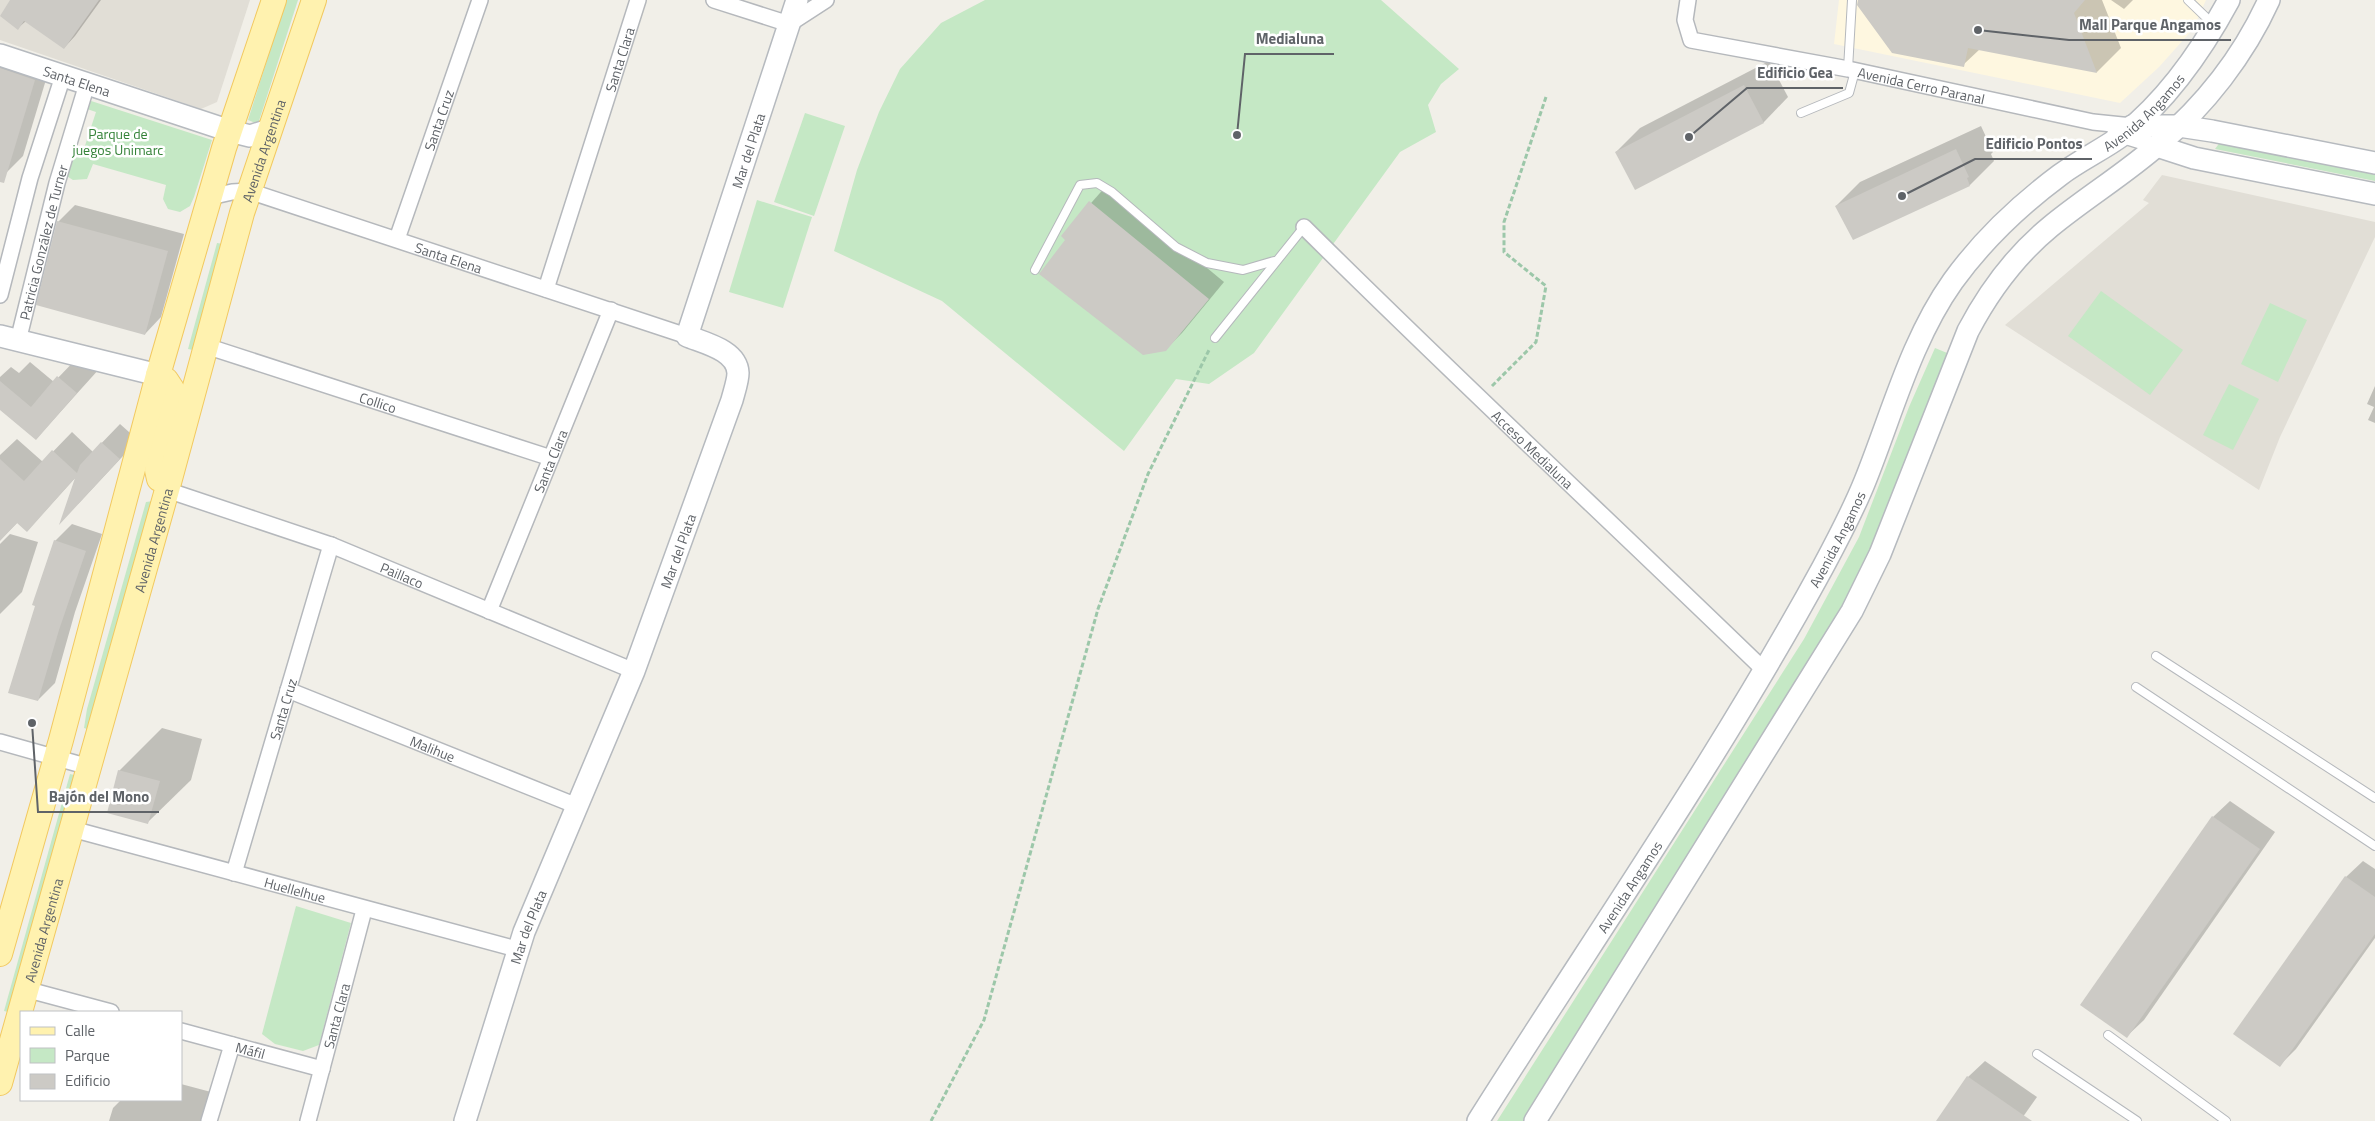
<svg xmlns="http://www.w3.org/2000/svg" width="2375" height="1121" font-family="'Titillium Web',sans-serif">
  <rect width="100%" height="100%" fill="#f1efe8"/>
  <polygon fill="#fef7e0" points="1839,0 2206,0 2193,29 2159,67 2120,103 1834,44"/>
  <g fill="#e1ded6">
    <polygon points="0,0 250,0 217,102 201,109 0,40"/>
    <polygon points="2162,175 2375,222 2375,237 2280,437 2259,490 2005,325 2149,203 2143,200"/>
  </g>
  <g fill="#c5e8c5">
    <polygon points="286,0 298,0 258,124 248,120"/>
    <polygon points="985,0 1381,0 1459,69 1441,84 1428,105 1436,132 1400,152 1254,353 1209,384 1176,379 1124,451 942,301 834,251 857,170 879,112 900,69 941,23"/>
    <polygon points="88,100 212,140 194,197 190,206 180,212 168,209 163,199 166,185 93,164 87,179 73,180 65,175 69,155 81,158 96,112 84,108"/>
    <polygon points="805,113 845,126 814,216 774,202"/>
    <polygon points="2221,141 2375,173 2375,181 2215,149"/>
    <polygon points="757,200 812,217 783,308 729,292"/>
    <polygon points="217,243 229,245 198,351 188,349"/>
    <polygon points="2101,291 2183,350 2150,395 2068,336"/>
    <polygon points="2270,303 2307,320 2278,382 2241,364"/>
    <polygon points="1935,348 1952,355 1849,602 1526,1121 1497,1121 1804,639 1859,537 1909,407"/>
    <polygon points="2229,384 2259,399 2233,450 2203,435"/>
    <polygon points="153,501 90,730 84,728 87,709 146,502"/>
    <polygon points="70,774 78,776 12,1013 4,1011"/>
    <polygon points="296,906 351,923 319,1045 303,1051 275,1044 262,1034"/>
  </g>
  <g fill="#0003">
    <polygon points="12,0 101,0 75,36 64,48 26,21 18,28"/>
    <polygon points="1858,0 2102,0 2121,48 2097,72 1980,49 1963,65 1858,5"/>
    <polygon points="2111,0 2133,0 2124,9"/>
    <polygon points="0,47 51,63 23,156 6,173 0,171"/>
    <polygon points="1769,61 1788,97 1764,122 1635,188 1616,152 1640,128"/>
    <polygon points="1981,126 1993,152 1991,154 1994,161 1970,185 1836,206 1860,182"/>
    <polygon points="1107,185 1224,282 1182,333 1165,350 1062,236"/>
    <polygon points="75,205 184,234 161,317 145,334 58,222"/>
    <polygon points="82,353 100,368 36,439 0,409 0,377 11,367 19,373 30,362 54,382"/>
    <polygon points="2375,386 2375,423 2368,420 2374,407 2367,404"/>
    <polygon points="120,424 138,440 78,504 77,476 45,511 18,522 0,540 0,455 17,439 43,462 72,432 93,452"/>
    <polygon points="72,524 102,534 75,612 55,683 38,700 55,541"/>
    <polygon points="10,534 38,542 22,592 0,614 0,544"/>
    <polygon points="162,728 202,739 191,780 148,822 119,771"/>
    <polygon points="2230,801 2275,832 2144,1020 2127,1036 2213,817"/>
    <polygon points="2363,861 2375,869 2375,938 2296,1049 2279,1066 2346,877"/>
    <polygon points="1985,1061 2037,1097 2020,1121 1938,1121 1968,1077"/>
    <polygon points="181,1084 211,1092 204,1118 201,1121 109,1121 113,1108 121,1100 181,1100"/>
  </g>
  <g fill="#cccac5">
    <polygon points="10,0 99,0 64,49 24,21 18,30 0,16"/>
    <polygon points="1858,0 2085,0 2074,13 2097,73 1968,48 1964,67 1892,53 1857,5"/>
    <polygon points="0,68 35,80 4,183 0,182"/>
    <polygon points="1744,85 1764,123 1635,190 1615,152"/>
    <polygon points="1956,149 1969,177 1967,178 1970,186 1853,240 1835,206"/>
    <polygon points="1089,201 1209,299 1166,351 1143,355 1039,274 1065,240 1061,236"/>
    <polygon points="57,221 168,251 145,335 36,305"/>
    <polygon points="57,376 77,393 36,440 0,410 0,381 31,407"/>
    <polygon points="101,442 120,459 59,525 75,478 27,532 17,523 0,541 0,459 24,481 52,450 77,473 80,465"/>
    <polygon points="54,540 86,551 59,630 38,701 8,693 35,606 32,605"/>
    <polygon points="118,770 160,781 148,824 107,813"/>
    <polygon points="2212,816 2260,849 2127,1038 2080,1005"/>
    <polygon points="2345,876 2375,897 2375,934 2280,1067 2233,1034"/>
    <polygon points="1967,1076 2032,1121 1936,1121"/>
  </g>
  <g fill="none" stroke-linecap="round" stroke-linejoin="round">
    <defs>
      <g id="lane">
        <polyline points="2188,0 2214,25"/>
        <polyline points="1848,69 1852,0"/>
        <polyline points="1801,113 1849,93 1855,71"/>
        <polyline points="1035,270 1080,185 1097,183 1112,192 1176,247 1207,263 1243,270 1274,261"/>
        <polyline points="1215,338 1304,227"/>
        <polyline points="2156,656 2375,798"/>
        <polyline points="2136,687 2375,846"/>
        <polyline points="2108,1035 2226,1121"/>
        <polyline points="2037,1054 2137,1121"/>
      </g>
      <g id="street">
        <polyline points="714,0 789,24 826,0"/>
        <path id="s1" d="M1688,0L1685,20L1691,40L1848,69L2093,122L2132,126"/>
        <polyline points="2115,133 2157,146"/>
        <path id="s2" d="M210,197L232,192L249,191L687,336"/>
        <path id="s3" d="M1304,227C1455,377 1611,522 1764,670"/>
        <path id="s4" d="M397,239L480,0"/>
        <path id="s5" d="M546,289L638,0"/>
        <polyline points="0,295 30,178 63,76"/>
        <path id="s6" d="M18,341L57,183L87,84"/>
        <path id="s7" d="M206,346L551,458"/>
        <path id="s8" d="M167,490L331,545L634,671"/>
        <path id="s9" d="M489,611L611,310"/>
        <path id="s10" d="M288,690L577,806"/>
        <polyline points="0,742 89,767"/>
        <path id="s11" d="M72,829L520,950"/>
        <path id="s12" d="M234,873L331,545"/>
        <polyline points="25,989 111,1012"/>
        <path id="s13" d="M181,1031L322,1069"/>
        <polyline points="209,1121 232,1045"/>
        <path id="s14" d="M308,1121L364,910"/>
      </g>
      <g id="secondary">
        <path id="s15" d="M0,55L230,131L250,136L269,130"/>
        <polyline points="2132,126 2179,126 2212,131 2375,163"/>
        <polyline points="2157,146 2194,158 2375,194"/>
        <polyline points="0,336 158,375"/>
        <path id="s16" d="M465,1121L524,932L634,671L732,400C734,392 738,381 738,373C737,350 704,343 687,336L797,0"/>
        <path id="s17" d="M1478,1121C1594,937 1719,758 1823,567C1838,539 1853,511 1865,481C1892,414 1911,340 1953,281C1982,241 2021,204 2060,175C2080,160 2104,149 2124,134C2169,98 2202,50 2229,0"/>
        <path d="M1535,1121L1852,611L1880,554L1968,331C1988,293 2016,255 2050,227C2085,198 2125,174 2159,144C2205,105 2244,55 2269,0"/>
      </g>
      <g id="primary">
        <polyline points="158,375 166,380 172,389 157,470 159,479"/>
        <polyline points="0,954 61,740 158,375 224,148 274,0"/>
        <path id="s18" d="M0,1083L167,490L242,213L314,0"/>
      </g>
    </defs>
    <use href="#lane" stroke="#b5b8bc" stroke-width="10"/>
    <use href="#street" stroke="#b5b8bc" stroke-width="18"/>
    <use href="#secondary" stroke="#b6babf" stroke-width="24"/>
    <use href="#primary" stroke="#f2c960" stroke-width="26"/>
    <g stroke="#9cc7a9" stroke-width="3" stroke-dasharray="5 2.5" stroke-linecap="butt">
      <polyline points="1492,386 1536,342 1546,286 1504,252 1504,222 1546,97"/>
      <polyline points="931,1121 984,1020 1098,609 1148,474 1210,348"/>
    </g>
    <use href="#lane" stroke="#fff" stroke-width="8"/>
    <use href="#street" stroke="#fff" stroke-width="15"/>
    <use href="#secondary" stroke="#fff" stroke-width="21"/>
    <use href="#primary" stroke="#fff2af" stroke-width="24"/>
  </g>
  <g text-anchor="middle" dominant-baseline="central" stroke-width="5" stroke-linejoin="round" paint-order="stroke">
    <g font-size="14" fill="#5f6368" stroke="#fff">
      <text stroke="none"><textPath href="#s5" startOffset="241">Santa Clara</textPath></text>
      <text stroke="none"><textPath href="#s15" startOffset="81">Santa Elena</textPath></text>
      <text stroke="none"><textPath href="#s1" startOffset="276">Avenida Cerro Paranal</textPath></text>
      <text stroke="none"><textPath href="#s17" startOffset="1224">Avenida Angamos</textPath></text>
      <text stroke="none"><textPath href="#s4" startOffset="126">Santa Cruz</textPath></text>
      <text stroke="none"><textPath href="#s18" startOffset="969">Avenida Argentina</textPath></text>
      <text stroke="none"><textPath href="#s16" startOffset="1059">Mar del Plata</textPath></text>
      <text stroke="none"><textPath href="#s6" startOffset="102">Patricia González de Turner</textPath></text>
      <text stroke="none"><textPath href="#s2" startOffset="250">Santa Elena</textPath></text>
      <text stroke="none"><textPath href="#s7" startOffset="181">Collico</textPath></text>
      <text stroke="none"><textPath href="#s3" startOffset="319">Acceso Medialuna</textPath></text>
      <text stroke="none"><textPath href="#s9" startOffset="162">Santa Clara</textPath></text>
      <text stroke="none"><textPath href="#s17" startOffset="684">Avenida Angamos</textPath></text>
      <text stroke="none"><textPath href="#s18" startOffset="564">Avenida Argentina</textPath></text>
      <text stroke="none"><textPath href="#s16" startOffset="609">Mar del Plata</textPath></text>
      <text stroke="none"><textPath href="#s8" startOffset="250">Paillaco</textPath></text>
      <text stroke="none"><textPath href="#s12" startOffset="171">Santa Cruz</textPath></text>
      <text stroke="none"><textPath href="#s10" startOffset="156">Malihue</textPath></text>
      <text stroke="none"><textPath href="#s17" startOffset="279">Avenida Angamos</textPath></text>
      <text stroke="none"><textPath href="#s11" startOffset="231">Huellelhue</textPath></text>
      <text stroke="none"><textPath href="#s16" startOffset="204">Mar del Plata</textPath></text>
      <text stroke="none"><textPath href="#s18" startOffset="159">Avenida Argentina</textPath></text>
      <text stroke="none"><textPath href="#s14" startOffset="109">Santa Clara</textPath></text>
      <text stroke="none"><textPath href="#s13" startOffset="72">Máfil</textPath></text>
    </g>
    <g font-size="14" fill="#348238" stroke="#fff">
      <text x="118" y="133">Parque de<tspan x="118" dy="16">juegos Unimarc</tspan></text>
    </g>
  </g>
  <path fill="none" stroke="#5f6368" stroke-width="2" d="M1978 30L2069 40H2231M1237 135L1245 54H1334M1689 137L1747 88H1843M1902 196L1975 159H2092M32 723L38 812H159"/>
  <g fill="#5f6368" stroke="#fff" stroke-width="2">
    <circle cx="1978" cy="30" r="5"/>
    <circle cx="1237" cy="135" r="5"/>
    <circle cx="1689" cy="137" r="5"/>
    <circle cx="1902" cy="196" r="5"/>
    <circle cx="32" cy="723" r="5"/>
  </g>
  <g font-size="15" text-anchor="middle" font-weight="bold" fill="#5f6368" stroke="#fff" stroke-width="5" stroke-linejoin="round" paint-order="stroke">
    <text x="2150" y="30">Mall Parque Angamos</text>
    <text x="1290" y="44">Medialuna</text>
    <text x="1795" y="78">Edificio Gea</text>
    <text x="2034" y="149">Edificio Pontos</text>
    <text x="99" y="802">Bajón del Mono</text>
  </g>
  <rect x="20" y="1011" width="162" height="90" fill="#ffffff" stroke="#bfc1c3"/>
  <rect x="30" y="1027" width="25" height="8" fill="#fff2af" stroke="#bfc1c3"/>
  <text x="65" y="1036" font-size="15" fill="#5f6368">Calle</text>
  <rect x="30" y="1048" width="25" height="15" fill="#c5e8c5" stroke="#bfc1c3"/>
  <text x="65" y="1061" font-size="15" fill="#5f6368">Parque</text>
  <rect x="30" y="1074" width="25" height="15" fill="#cccac5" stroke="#bfc1c3"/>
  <text x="65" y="1086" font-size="15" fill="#5f6368">Edificio</text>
</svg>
